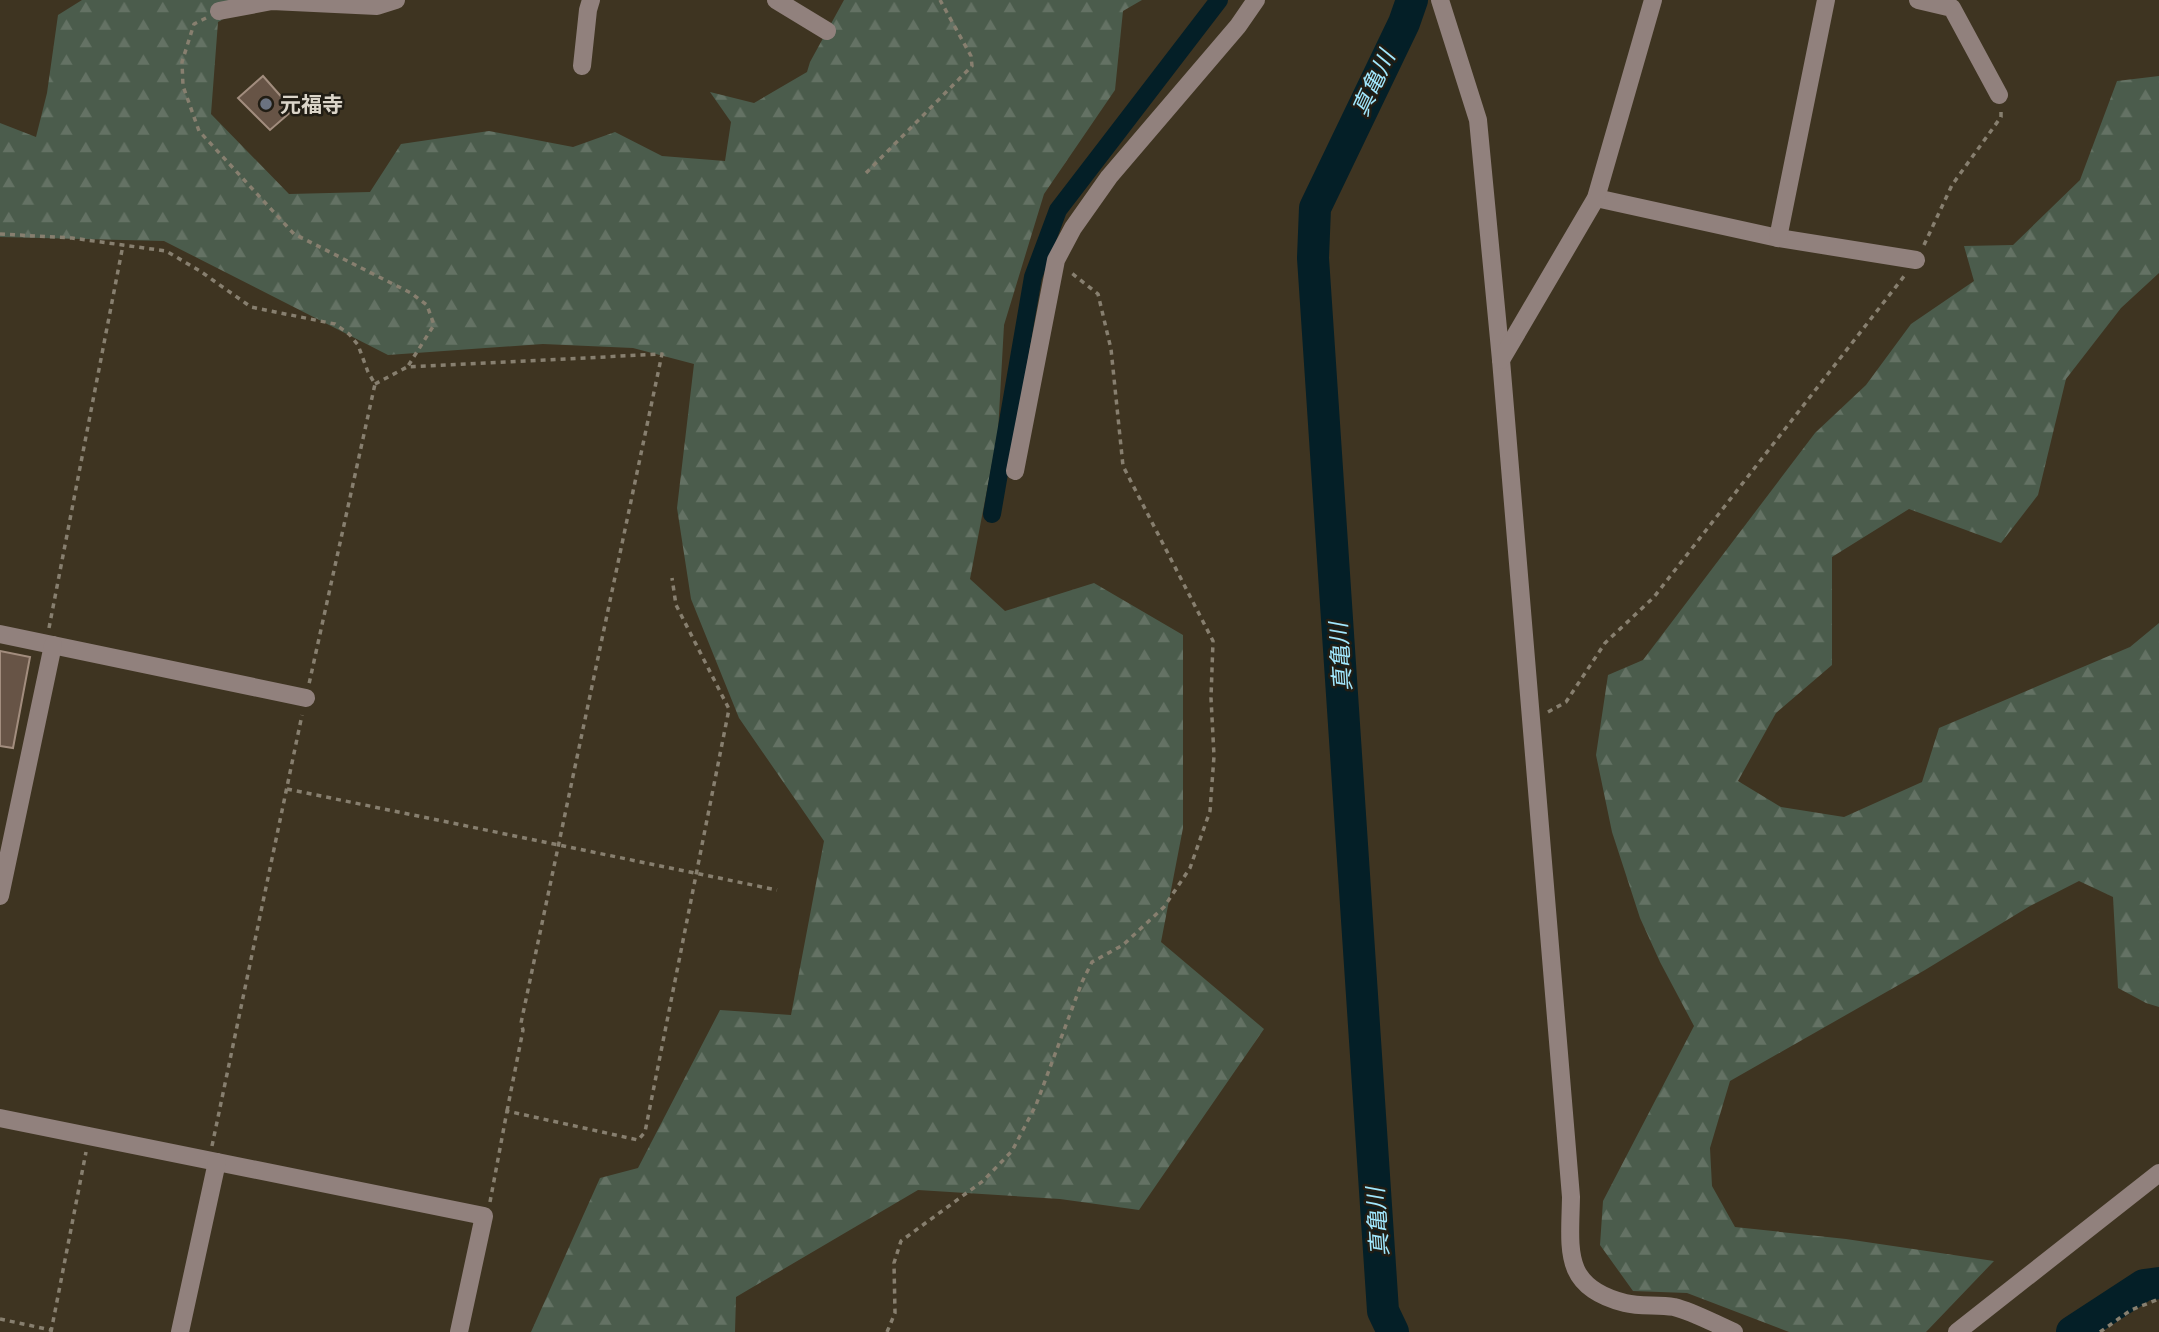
<svg xmlns="http://www.w3.org/2000/svg" width="2159" height="1332" font-family="'PT Sans','Noto Sans JP',sans-serif">
  <defs>
    <pattern id="forest-firs" width="22" height="20" patternUnits="userSpaceOnUse" patternTransform="scale(1.75)"><rect width="22" height="20" fill="#4b5c4c"/><path d="M5 1l3.5 6h-7zM16 11l3.5 6h-7z" fill="#647264"/></pattern>
  </defs>
  <rect width="100%" height="100%" fill="#3e3421"/>
  <g fill="url(#forest-firs)">
    <polygon points="82,0 257,0 218,22 211,114 289,194 370,192 401,144 489,131 573,147 615,132 662,156 725,161 731,122 710,92 754,103 807,72 810,62 844,0 1142,0 1123,11 1115,90 1044,194 1004,325 998,432 970,579 1005,611 1094,583 1183,635 1183,828 1161,942 1264,1029 1139,1210 1060,1199 918,1190 736,1297 735,1332 531,1332 600,1178 638,1168 720,1010 791,1015 824,841 739,718 691,599 677,508 694,364 633,348 543,344 388,355 164,241 0,237 0,123 36,137 47,93 58,15"/>
    <polygon points="2159,76 2159,273 2121,308 2066,379 2038,495 2001,543 1909,509 1832,557 1832,665 1776,713 1738,781 1781,807 1844,817 1922,782 1939,728 2130,647 2159,623 2159,1007 2146,1003 2118,988 2113,897 2079,881 2030,906 1925,970 1730,1081 1710,1148 1712,1186 1735,1227 1846,1239 1994,1261 1926,1332 1789,1332 1687,1293 1633,1291 1600,1245 1603,1201 1694,1026 1660,962 1640,918 1612,832 1596,755 1608,675 1643,660 1815,433 1866,385 1911,324 1974,281 1964,246 2013,245 2080,180 2117,81"/>
  </g>
  <g fill="none" stroke-linecap="round" stroke-linejoin="round">
    <polyline stroke="#041f27" stroke-width="18" points="992,514 1033,277 1058,210 1219,0"/>
    <g stroke="#041f27" stroke-width="32">
      <polyline points="1393,1332 1383,1311 1313,258 1315,208 1404,23 1412,0"/>
      <polyline points="2072,1332 2144,1285 2159,1283"/>
    </g>
  </g>
  <g fill="#675446" stroke="#a28d7e" stroke-width="2">
    <polygon points="263,76 293,110 270,130 238,98"/>
    <polygon points="0,651 30,657 13,748 0,746"/>
  </g>
  <g fill="none" stroke-linecap="round" stroke-linejoin="round">
    <g stroke="#877f6f" stroke-width="3.5" stroke-dasharray="5 5" stroke-linecap="butt">
      <polyline points="206,18 194,24 182,62 183,86 199,131 294,234 411,293 427,305 434,325 408,366"/>
      <polyline points="866,173 972,66 971,56 940,0"/>
      <polyline points="0,234 72,238 166,251 200,271 251,307 335,324 349,334 358,345 368,372 375,384 309,684"/>
      <polyline points="1924,245 1952,185 2001,117 2001,111"/>
      <polyline points="375,384 407,367 662,354 521,1023 523,1030 507,1111"/>
      <polyline points="49,628 123,245"/>
      <polyline points="1548,712 1566,702 1605,643 1654,597 1905,275"/>
      <polyline points="287,789 777,890"/>
      <polyline points="212,1146 302,715"/>
      <polyline points="490,1202 507,1111 638,1140 645,1132 729,709 676,605 672,578"/>
      <polyline points="0,1319 51,1330"/>
      <polyline points="51,1332 86,1152"/>
      <polyline points="887,1332 895,1313 894,1263 901,1241 983,1181 1012,1151 1036,1105 1082,982 1092,962 1123,945 1164,907 1190,868 1210,811 1214,756 1211,698 1213,641 1123,466 1111,349 1098,294 1069,271"/>
      <polyline points="2100,1332 2131,1310 2159,1299"/>
    </g>
    <g stroke="#91817d" stroke-width="18">
      <polyline points="776,0 827,31"/>
      <path d="M1440,0L1478,120L1501,360L1571,1197C1570,1251 1562,1287 1625,1303C1641,1307 1658,1304 1674,1307C1694,1312 1715,1324 1734,1332"/>
      <polyline points="1918,0 1952,8 1999,95"/>
      <polyline points="219,11 272,1 377,6 396,0"/>
      <polyline points="582,66 588,10 591,0"/>
      <polyline points="1596,198 1778,238 1916,260"/>
      <polyline points="1778,238 1826,0"/>
      <polyline points="1501,360 1596,198 1653,0"/>
      <polyline points="1015,471 1056,260 1073,228 1109,177 1238,26 1256,0"/>
      <polyline points="0,634 306,698"/>
      <polyline points="0,896 53,645"/>
      <polyline points="0,1118 484,1216 459,1332"/>
      <polyline points="180,1332 217,1162"/>
      <polyline points="1957,1332 2159,1173"/>
    </g>
  </g>
  <circle fill="#6b7280" stroke="#211d14" stroke-width="2.5" cx="266" cy="104" r="7"/>
  <g text-anchor="middle" dominant-baseline="central" stroke-width="5" stroke-linejoin="round" paint-order="stroke">
    <g font-size="21" font-weight="bold" fill="#dbd5c9" stroke="#211d14" text-anchor="start">
      <text x="280" y="104">元福寺</text>
    </g>
    <g font-size="23" font-style="italic" fill="#a2e8fe" stroke="#211d14">
      <text transform="translate(1373 83) rotate(-65)">真亀川</text>
      <text transform="translate(1340 657) rotate(-94)">真亀川</text>
      <text transform="translate(1377 1222) rotate(-94)">真亀川</text>
    </g>
  </g>
</svg>
